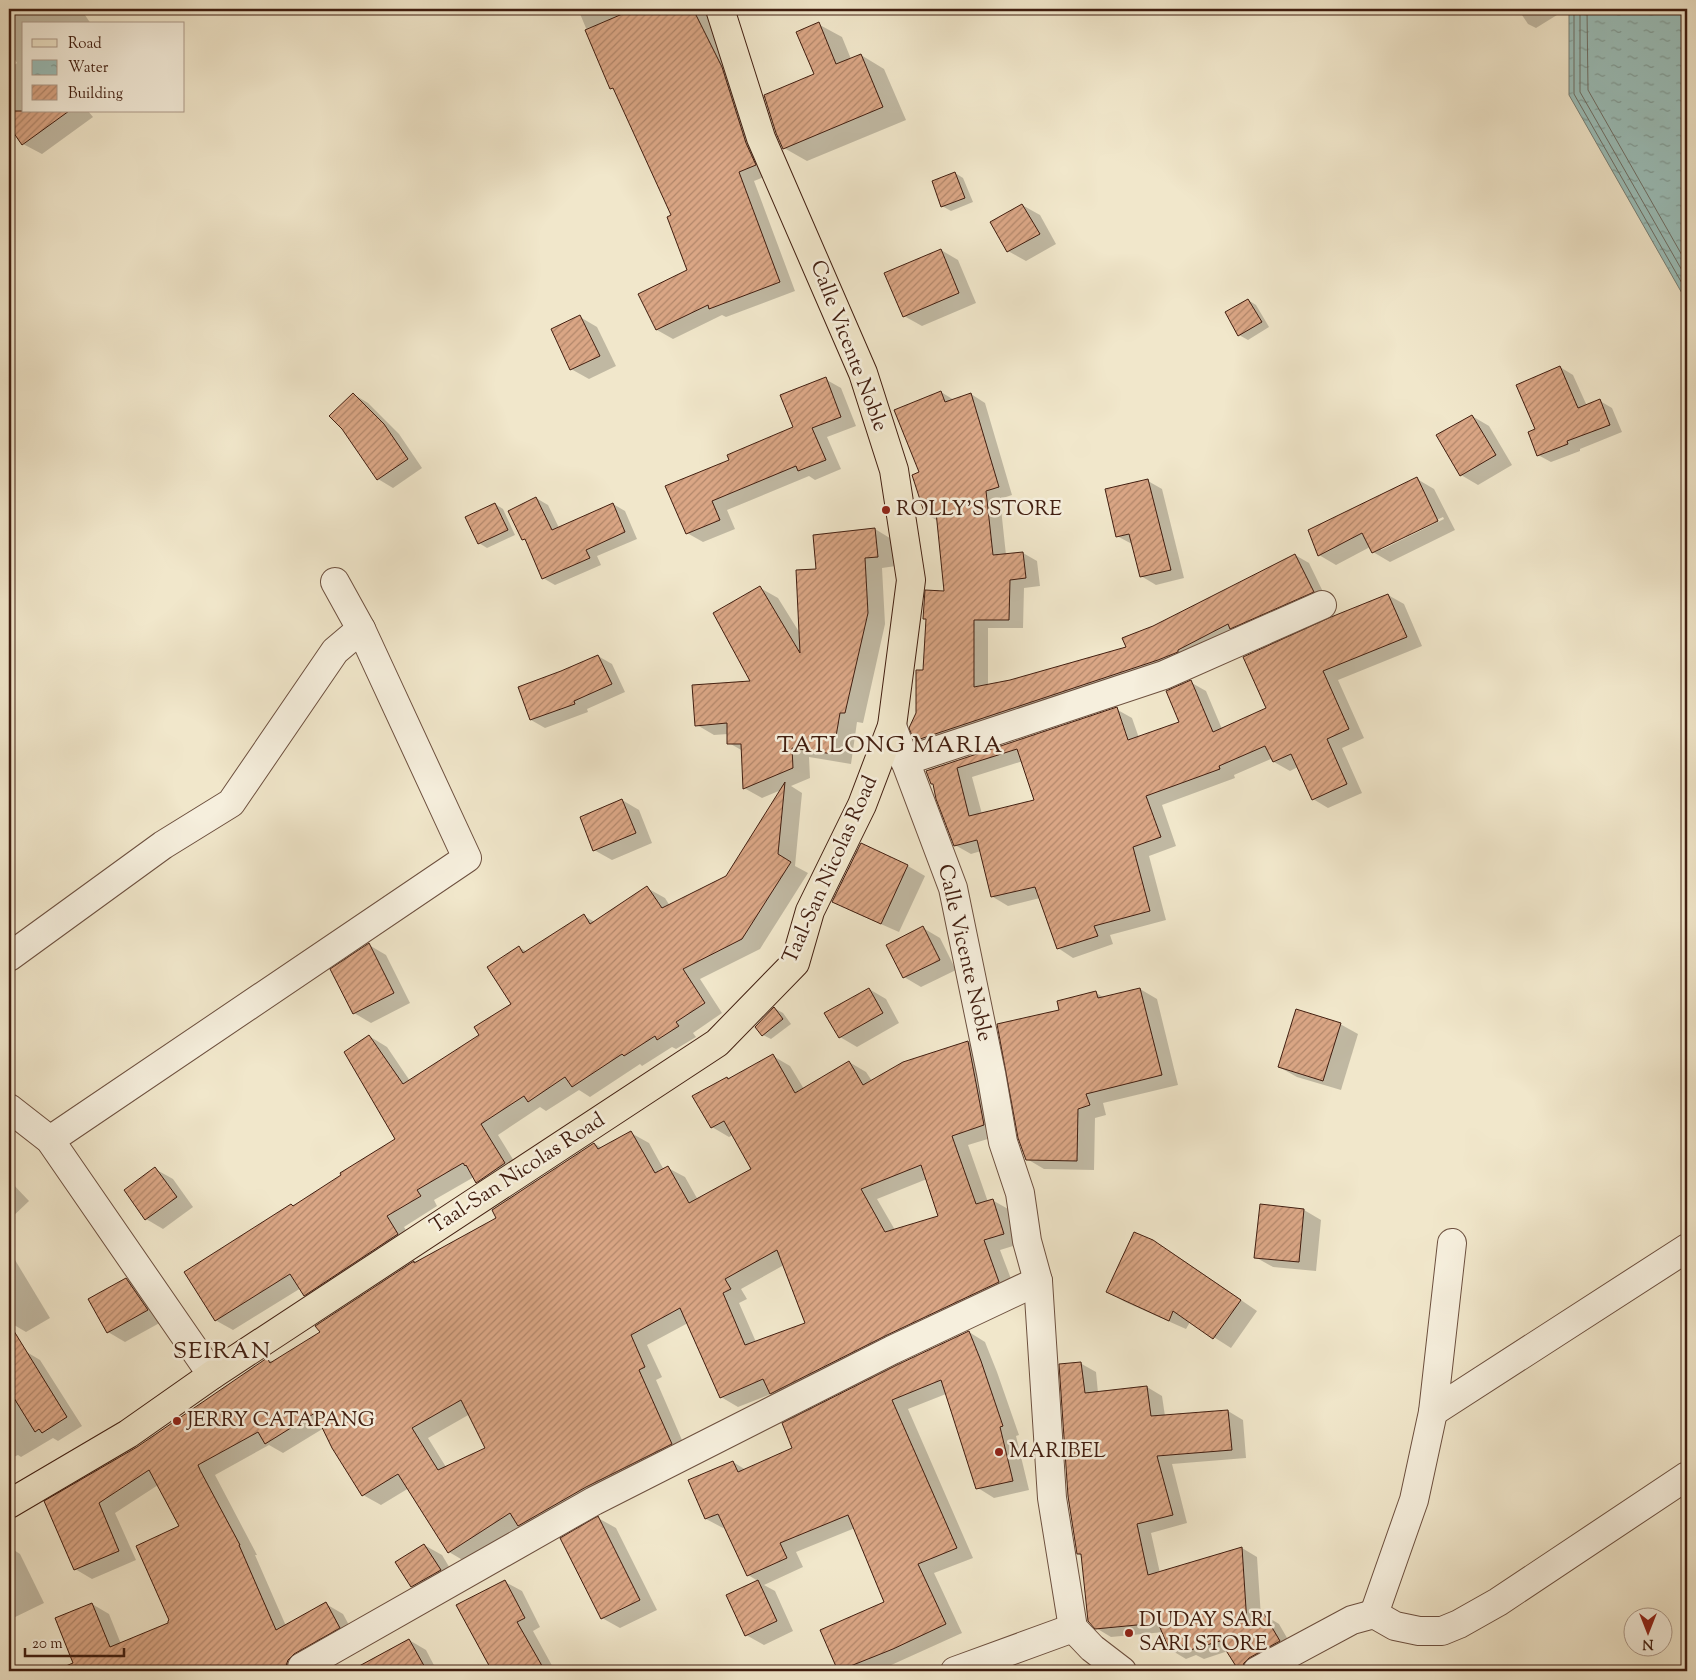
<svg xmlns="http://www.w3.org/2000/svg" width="1696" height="1680" font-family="'Sorts Mill Goudy',serif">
  <defs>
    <pattern id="water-ripples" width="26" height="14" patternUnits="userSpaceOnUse" patternTransform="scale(1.25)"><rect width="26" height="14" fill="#9bbfba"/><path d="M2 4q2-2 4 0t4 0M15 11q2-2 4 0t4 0" fill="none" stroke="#809b96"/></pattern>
    <pattern id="building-hatch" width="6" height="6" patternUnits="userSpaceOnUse" patternTransform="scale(1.25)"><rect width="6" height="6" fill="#daa685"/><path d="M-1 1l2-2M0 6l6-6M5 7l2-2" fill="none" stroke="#b2876b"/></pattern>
  </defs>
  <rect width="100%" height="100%" fill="#f1e7cb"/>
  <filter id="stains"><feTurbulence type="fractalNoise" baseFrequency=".004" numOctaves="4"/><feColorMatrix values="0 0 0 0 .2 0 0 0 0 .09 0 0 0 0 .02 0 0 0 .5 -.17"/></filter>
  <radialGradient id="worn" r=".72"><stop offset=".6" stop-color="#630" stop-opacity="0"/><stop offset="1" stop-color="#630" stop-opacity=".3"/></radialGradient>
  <polygon fill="url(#water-ripples)" stroke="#777f76" points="1569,9 1687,9 1687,302 1569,95"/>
  <g fill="#0003" fill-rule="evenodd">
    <polygon points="9,9 81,9 91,24 24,24 24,111 88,111 93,117 42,154 23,144 9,124 9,69 17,63 9,50"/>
    <polygon points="578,9 712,9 771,174 754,181 795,291 726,317 722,315 673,339 657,330 639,294 688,270 673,216 616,91 611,88"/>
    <polygon points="1518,9 1553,9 1557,15 1536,28 1528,24"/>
    <polygon points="818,24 842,37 851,59 861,55 884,69 906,120 807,161 784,148 815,74"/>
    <polygon points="955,173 963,178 973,202 951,211 942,206"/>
    <polygon points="1022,205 1040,215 1056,244 1026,261 1008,251 992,223"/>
    <polygon points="941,250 958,260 976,303 922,326 904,316"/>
    <polygon points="1248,300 1256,305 1269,327 1248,340 1239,335"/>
    <polygon points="580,317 597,327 616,366 589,379 571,369"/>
    <polygon points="1560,367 1573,375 1587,406 1600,401 1612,408 1622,432 1580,449 1580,451 1551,462 1538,455 1537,429"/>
    <polygon points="825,379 841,388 856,426 827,437 841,469 815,480 809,476 727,510 735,529 703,542 687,533 731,460 795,428"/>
    <polygon points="941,392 954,400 971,394 985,403 1012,495 1000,499 1006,555 1023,553 1037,561 1040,586 1024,588 1023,628 988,628 988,685 1010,681 1127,648 1154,628 1295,555 1309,563 1327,600 930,749 916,741 911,728 918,713 924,671 927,620 924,618 945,593 938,521 926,514 921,473"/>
    <polygon points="353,394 368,403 399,434 422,468 393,488 378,479"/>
    <polygon points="1472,416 1489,426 1512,465 1478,485 1461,475"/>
    <path d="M1417,479L1434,489L1455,530L1390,562L1373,552L1370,547L1336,565L1319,555ZM1443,517L1444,519L1381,550V547Z"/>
    <polygon points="1148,481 1162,489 1184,578 1156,585 1141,576 1132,544 1117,536"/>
    <polygon points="536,498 548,505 559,528 613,504 625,511 637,539 597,556 601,565 555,585 543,578 527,541 523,539"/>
    <polygon points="495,504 503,509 515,535 487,548 479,543"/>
    <polygon points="875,529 893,540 896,566 882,568 885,624 863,723 857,722 851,764 809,757 810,778 791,786 802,793 795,866 808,873 760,949 700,979 722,1013 693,1033 696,1037 676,1049 672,1047 642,1066 640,1064 590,1097 579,1090 546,1111 540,1107 498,1135 522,1174 495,1192 477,1182 474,1177 434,1200 437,1206 404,1227 415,1245 323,1305 305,1295 301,1288 233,1330 215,1320 294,1207 397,1140 369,1036 387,1047 410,1081 480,1035 512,1004 519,947 527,952 584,916 595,922 647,888 665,898 670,906 727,877 781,790 762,798 744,788 743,751 729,743 728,734 714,735 697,725 752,682 760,588 778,598 801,635 818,570"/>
    <path d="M1388,595L1404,604L1422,646L1338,680L1364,738L1342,748L1362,793L1328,808L1313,799L1298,767L1290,771L1274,762L1273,758L1234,775L1235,778L1162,805L1176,846L1149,856L1166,920L1110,935L1113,944L1073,958L1058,948L1040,898L1008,906L993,897L981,851L971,854L955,845L934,785L932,783L927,771L1116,709L1132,718L1139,738L1181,722L1190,682L1206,691L1222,729L1268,708ZM1023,761L1036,801L982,814L972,777Z"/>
    <polygon points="598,656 612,664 625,692 587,709 588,712 545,728 531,720 561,673"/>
    <polygon points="622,800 639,810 652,843 612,860 594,850"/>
    <polygon points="908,866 925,876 899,932 851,911 834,901"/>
    <polygon points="923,928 940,938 956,970 921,987 904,977"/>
    <polygon points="369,945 386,955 410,1003 371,1023 354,1013"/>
    <polygon points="869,989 886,999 899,1023 857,1047 840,1037"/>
    <polygon points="1140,989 1157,999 1178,1085 1103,1103 1106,1115 1095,1118 1094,1170 1044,1169 1027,1159 1060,1011 1096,993 1105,998"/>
    <polygon points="774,1008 783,1013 791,1024 771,1039 763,1035"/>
    <polygon points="1340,1024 1358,1034 1341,1090 1297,1077 1279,1067"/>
    <path d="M968,1042L985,1052L1001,1135L968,1145L988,1202L992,1200L1010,1210L1020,1244L1000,1250L1016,1292L788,1404L771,1394L738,1407L721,1397L688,1323L647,1345L662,1377L656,1380L688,1454L536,1535L521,1527L466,1562L449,1552L409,1488L381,1505L363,1495L324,1428L283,1453L269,1445L215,1475L257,1555H255L286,1626L326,1604L343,1614L356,1638L305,1671H56L74,1664L92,1604L109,1614L121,1644L170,1623L181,1527L158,1485L115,1513L136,1560L92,1579L75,1569L46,1502L138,1448L267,1359L273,1362L321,1333L414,1263L415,1264L498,1218L595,1144L602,1148L631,1133L649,1143L664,1170L668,1168L685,1177L698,1200L752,1169L733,1135L729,1137L712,1127L730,1080L773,1056L790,1066L804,1089L849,1062L866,1072L872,1081L904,1063ZM927,1179L940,1216L895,1230L877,1199ZM784,1265L807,1324L756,1342L739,1303L747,1299L741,1289ZM470,1414L486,1449L446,1467L428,1438Z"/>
    <polygon points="155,1169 173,1179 193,1207 163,1229 146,1219"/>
    <polygon points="9,1180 29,1201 9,1220"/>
    <polygon points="1304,1210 1321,1220 1316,1271 1273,1267 1255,1257"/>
    <polygon points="1153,1241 1171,1252 1257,1311 1231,1348 1190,1322 1186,1329 1125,1302 1108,1292"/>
    <polygon points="9,1250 50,1318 26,1332 9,1322"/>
    <polygon points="126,1279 143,1289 165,1320 125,1342 108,1332"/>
    <polygon points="969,1332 985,1342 997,1372 1019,1435 1016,1436 1029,1490 994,1498 978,1488 946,1394 908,1409 973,1558 934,1573 962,1633 878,1671 840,1671 822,1630 885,1603 855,1528 796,1552 803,1567 764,1585 775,1591 793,1631 764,1645 746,1635 728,1596 758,1581 748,1575 726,1527 723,1528 706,1519 690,1481 733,1462 746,1470 794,1448"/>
    <polygon points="25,1351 40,1360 82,1426 58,1441 53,1438 21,1457 18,1455 9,1459 9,1359"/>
    <polygon points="1080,1363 1096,1372 1098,1393 1147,1387 1162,1396 1165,1416 1228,1411 1243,1420 1246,1458 1172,1464 1187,1523 1151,1533 1160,1573 1242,1548 1257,1557 1261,1617 1264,1615 1279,1624 1294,1650 1259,1671 1240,1671 1228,1651 1204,1659 1196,1655 1186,1659 1171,1650 1164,1632 1111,1637 1096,1628 1082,1556 1078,1554"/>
    <polygon points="598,1518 616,1528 657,1610 620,1628 602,1618 562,1539"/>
    <polygon points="424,1545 442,1555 457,1580 429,1596 412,1586"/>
    <polygon points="9,1547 20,1554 44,1603 9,1620"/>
    <polygon points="505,1582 522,1591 540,1627 533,1631 555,1671 492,1671 458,1606"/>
    <polygon points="409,1640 426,1650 437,1671 373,1671 368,1662"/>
  </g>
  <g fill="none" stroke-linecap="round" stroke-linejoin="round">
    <g stroke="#6e6e65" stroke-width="1">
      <polyline points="1574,9 1574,94 1687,292"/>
      <polyline points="1580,9 1580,92 1687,279"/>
      <polyline points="1587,9 1588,90 1687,264"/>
    </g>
  </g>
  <g fill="url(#building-hatch)" stroke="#411e10" fill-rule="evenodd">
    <polygon points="634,9 693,9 722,67 746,143 756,165 739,172 780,282 709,309 708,305 656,330 638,294 687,270 667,217 671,215 613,88 610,89 585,30"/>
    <polygon points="819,22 836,64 861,54 883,107 783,149 776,133 764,95 814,74 796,32"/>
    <polygon points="9,111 69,111 22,145 9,126"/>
    <polygon points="955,172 965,198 941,207 932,181"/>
    <polygon points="1022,204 1040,234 1007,252 990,222"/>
    <polygon points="941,249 959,293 903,317 884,273"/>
    <polygon points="1248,299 1262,322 1238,336 1225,312"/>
    <polygon points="580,315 600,356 570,370 551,329"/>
    <polygon points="1560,366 1578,408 1600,399 1610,425 1567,441 1568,444 1537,456 1528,432 1535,429 1516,385"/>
    <polygon points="826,377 841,417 812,428 826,460 798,471 796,466 712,501 720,520 686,534 665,486 729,460 727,455 793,427 780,395"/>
    <polygon points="941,391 945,402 971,393 999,487 986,491 993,555 1023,552 1026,578 1010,580 1009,620 974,620 974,687 1010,680 1126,647 1122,638 1153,626 1295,554 1314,592 1230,629 1228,624 1178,650 1178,652 1158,660 914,741 909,728 916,713 916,670 923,670 926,619 923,619 925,590 944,591 936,512 925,515 912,475 919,472 894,410"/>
    <polygon points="353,393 384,424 408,459 377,480 342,429 329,416"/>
    <polygon points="1472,415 1496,455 1460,476 1436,435"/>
    <polygon points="1417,477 1438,521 1372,553 1362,533 1318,556 1308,530"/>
    <polygon points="1148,479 1171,570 1140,577 1129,534 1116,537 1105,489"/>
    <polygon points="536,497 552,530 613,503 625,532 586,550 590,558 542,579 525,539 522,540 508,511"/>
    <polygon points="495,503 508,530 478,544 465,517"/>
    <polygon points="875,528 878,557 865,558 868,613 845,713 840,713 833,754 792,748 793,768 743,789 741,744 727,744 727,723 695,726 692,685 750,681 713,613 760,586 800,653 796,570 816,569 813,535"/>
    <path d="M1388,594L1407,637L1323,671L1349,729L1327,739L1347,784L1312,800L1291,754L1273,762L1265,746L1219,766L1220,769L1146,796L1161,837L1133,847L1150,911L1094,926L1098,936L1057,949L1035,887L991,897L977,840L954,846L936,799L933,784H931L926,771L1117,707L1128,740L1179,722L1166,691L1191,680L1213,732L1266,708L1243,657L1331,617ZM1017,749L1034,800L969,816L957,768Z"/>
    <polygon points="598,655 612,684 574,701 575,704 530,720 518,687 561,671"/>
    <polygon points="785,782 778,854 791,862 742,939 683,969 705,1003 676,1022 679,1026 657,1040 655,1036 624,1056 622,1054 572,1087 565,1077 528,1102 524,1096 481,1124 505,1163 476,1183 466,1165 465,1166 463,1163 417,1190 421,1196 387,1216 398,1234 304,1296 290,1274 215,1321 184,1272 291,1204 293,1206 341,1175 340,1173 395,1139 344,1052 369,1035 403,1084 479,1035 474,1027 511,1004 487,967 519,946 523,953 584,914 590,924 647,886 662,908 726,876"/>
    <polygon points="622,799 636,833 593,851 580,817"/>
    <polygon points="861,843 908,865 881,924 832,902"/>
    <polygon points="923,926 940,960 903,978 886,945"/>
    <polygon points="369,943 394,993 353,1014 330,969"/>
    <polygon points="869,988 883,1013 839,1038 824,1013"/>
    <polygon points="1140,988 1162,1075 1086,1094 1090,1105 1078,1109 1077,1161 1026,1160 1018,1138 997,1024 1059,1010 1057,1001 1096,991 1098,998"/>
    <polygon points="774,1007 783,1019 762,1036 755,1027"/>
    <polygon points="1296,1009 1341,1023 1323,1081 1278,1067"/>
    <path d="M968,1041L984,1125L952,1136L976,1204L993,1199L1004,1234L984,1240L999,1282L885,1336L770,1394L763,1379L720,1398L680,1308L631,1335L645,1367L639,1370L672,1444L586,1487L518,1526L510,1513L448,1553L398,1474L362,1496L332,1448L315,1413L265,1444L258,1432L198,1465L200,1470L240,1545H239L276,1630L326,1602L340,1628L294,1654L288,1660L286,1666L287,1671H54L73,1663L55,1618L92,1603L110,1647L168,1623V1621L169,1620L136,1546L179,1526L149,1470L99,1503L119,1551L74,1570L44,1501L137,1447L267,1358L270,1363L320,1332L315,1326L414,1261V1263L496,1218L492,1210L594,1143L598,1149L631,1131L655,1173L668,1166L689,1203L751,1169L724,1121L711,1128L692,1096L727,1077L728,1079L773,1054L795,1093L849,1061L863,1085L903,1062ZM921,1165L938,1216L885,1232L861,1189ZM777,1250L805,1323L745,1345L723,1293L731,1289L725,1279ZM461,1400L485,1448L438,1470L412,1428Z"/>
    <polygon points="155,1167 177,1197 145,1220 124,1190"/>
    <polygon points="1260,1204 1304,1209 1299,1262 1254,1258"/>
    <polygon points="1134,1232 1153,1240 1241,1300 1213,1339 1173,1311 1169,1321 1106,1292"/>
    <polygon points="126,1278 148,1310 107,1333 88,1299"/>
    <polygon points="9,1323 67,1417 42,1433 39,1429 35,1432 9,1390"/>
    <polygon points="969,1331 981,1361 1003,1426 1000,1427 1013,1481 976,1489 941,1380 892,1400 957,1548 918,1564 946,1624 893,1649 838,1671 820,1630 884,1602 848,1515 780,1543 787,1558 747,1576 718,1514 705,1519 688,1480 733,1461 738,1472 792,1448 782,1423 899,1364"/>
    <polygon points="1081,1362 1085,1393 1147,1386 1151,1416 1228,1410 1232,1450 1157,1456 1173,1515 1137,1524 1148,1575 1242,1547 1247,1624 1264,1614 1280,1641 1249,1658 1244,1663 1241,1671 1239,1671 1220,1641 1187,1651 1185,1645 1170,1651 1158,1623 1095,1629 1088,1621 1081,1554 1077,1554 1068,1496 1059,1364"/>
    <polygon points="598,1516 640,1600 601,1619 560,1538"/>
    <polygon points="424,1544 441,1570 411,1587 395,1562"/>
    <polygon points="505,1580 525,1618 517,1622 545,1671 492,1671 456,1605"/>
    <polygon points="758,1580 777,1621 745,1636 726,1595"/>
    <polygon points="409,1639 427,1671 350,1671"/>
  </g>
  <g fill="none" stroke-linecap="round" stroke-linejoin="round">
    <defs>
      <g id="minor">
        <polyline points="892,726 953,888 991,1073 1003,1142 1020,1193 1027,1241 1038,1281 1052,1498 1073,1628 1092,1648 1122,1671"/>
        <polyline points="905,761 1164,675 1322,605"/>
        <polyline points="9,957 163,845 231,803 335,651 361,629"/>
        <polyline points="9,1108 50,1140 212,1375"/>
        <polyline points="50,1140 467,858 361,629 335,582"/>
        <polyline points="1433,1412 1687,1248"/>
        <polyline points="1374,1614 1414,1500 1433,1412 1452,1243"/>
        <polyline points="302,1667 594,1501 892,1350 1038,1281"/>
        <polyline points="955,1671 1073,1628"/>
        <polyline points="1257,1671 1352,1620 1374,1614 1395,1626 1419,1631 1442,1631 1459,1624 1498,1602 1687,1476"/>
      </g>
      <polyline id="major" points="9,1504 128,1434 212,1375 717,1043 795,963 810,911 862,805 892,726 911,580 894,470 863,373 761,138 720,9"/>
    </defs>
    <use href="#minor" stroke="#6d503f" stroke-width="30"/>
    <use href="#major" stroke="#411e10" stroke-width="30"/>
    <use href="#minor" stroke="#f6efdd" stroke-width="28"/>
    <use href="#major" stroke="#f1e7cb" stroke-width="28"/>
  </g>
  <g fill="#8f2418" stroke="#f6efdd" stroke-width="2">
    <circle cx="886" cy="510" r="5"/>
    <circle cx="177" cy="1421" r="5"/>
    <circle cx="999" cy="1452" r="5"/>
    <circle cx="1129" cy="1633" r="5"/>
  </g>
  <g text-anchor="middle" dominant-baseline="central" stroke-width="5" stroke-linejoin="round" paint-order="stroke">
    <g font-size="21" fill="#411e10" stroke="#f6efdd">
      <text transform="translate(848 346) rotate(69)">Calle Vicente Noble</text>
      <text transform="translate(831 870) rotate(-66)">Taal-San Nicolas Road</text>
      <text transform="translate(964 953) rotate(77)">Calle Vicente Noble</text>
      <text transform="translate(518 1174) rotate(-33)">Taal-San Nicolas Road</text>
    </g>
    <g font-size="21" fill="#411e10" stroke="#f6efdd" text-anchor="start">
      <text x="896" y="510">ROLLY'S STORE</text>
      <text x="187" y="1421">JERRY CATAPANG</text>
      <text x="1009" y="1452">MARIBEL</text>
      <text x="1139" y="1621">DUDAY SARI<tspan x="1139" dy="24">SARI STORE</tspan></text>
    </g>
    <g font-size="24" letter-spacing="1" fill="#411e10" stroke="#f6efdd">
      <text x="890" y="746">TATLONG MARIA</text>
      <text x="222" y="1352">SEIRAN</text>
    </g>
  </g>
  <rect width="1696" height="1680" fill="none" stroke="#f1e7cb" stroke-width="30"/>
  <rect x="10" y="10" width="1676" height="1660" fill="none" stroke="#411e10" stroke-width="2.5"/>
  <rect x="15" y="15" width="1666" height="1650" fill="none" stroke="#411e10"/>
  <rect x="22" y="22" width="162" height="90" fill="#f6efdd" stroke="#ae9b8b"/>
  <rect x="32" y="39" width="25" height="8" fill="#f1e7cb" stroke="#ae9b8b"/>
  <text x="68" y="48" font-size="15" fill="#411e10">Road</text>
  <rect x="32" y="60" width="25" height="15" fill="url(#water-ripples)" stroke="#ae9b8b"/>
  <text x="68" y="72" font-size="15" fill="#411e10">Water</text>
  <rect x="32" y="85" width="25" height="15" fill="url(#building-hatch)" stroke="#ae9b8b"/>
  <text x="68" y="98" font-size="15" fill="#411e10">Building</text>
  <g transform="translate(1648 1632) rotate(180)"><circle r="24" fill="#f6efdd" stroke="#ae9b8b"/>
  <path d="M0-4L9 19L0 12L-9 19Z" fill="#8f2418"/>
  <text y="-8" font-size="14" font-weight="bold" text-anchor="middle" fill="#411e10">N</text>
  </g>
  <path d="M25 1648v8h99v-8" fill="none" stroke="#411e10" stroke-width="2.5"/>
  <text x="32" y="1648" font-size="15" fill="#411e10" stroke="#f6efdd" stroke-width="4" paint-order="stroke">20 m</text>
  <rect width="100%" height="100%" filter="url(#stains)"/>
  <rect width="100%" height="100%" fill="url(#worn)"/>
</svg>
